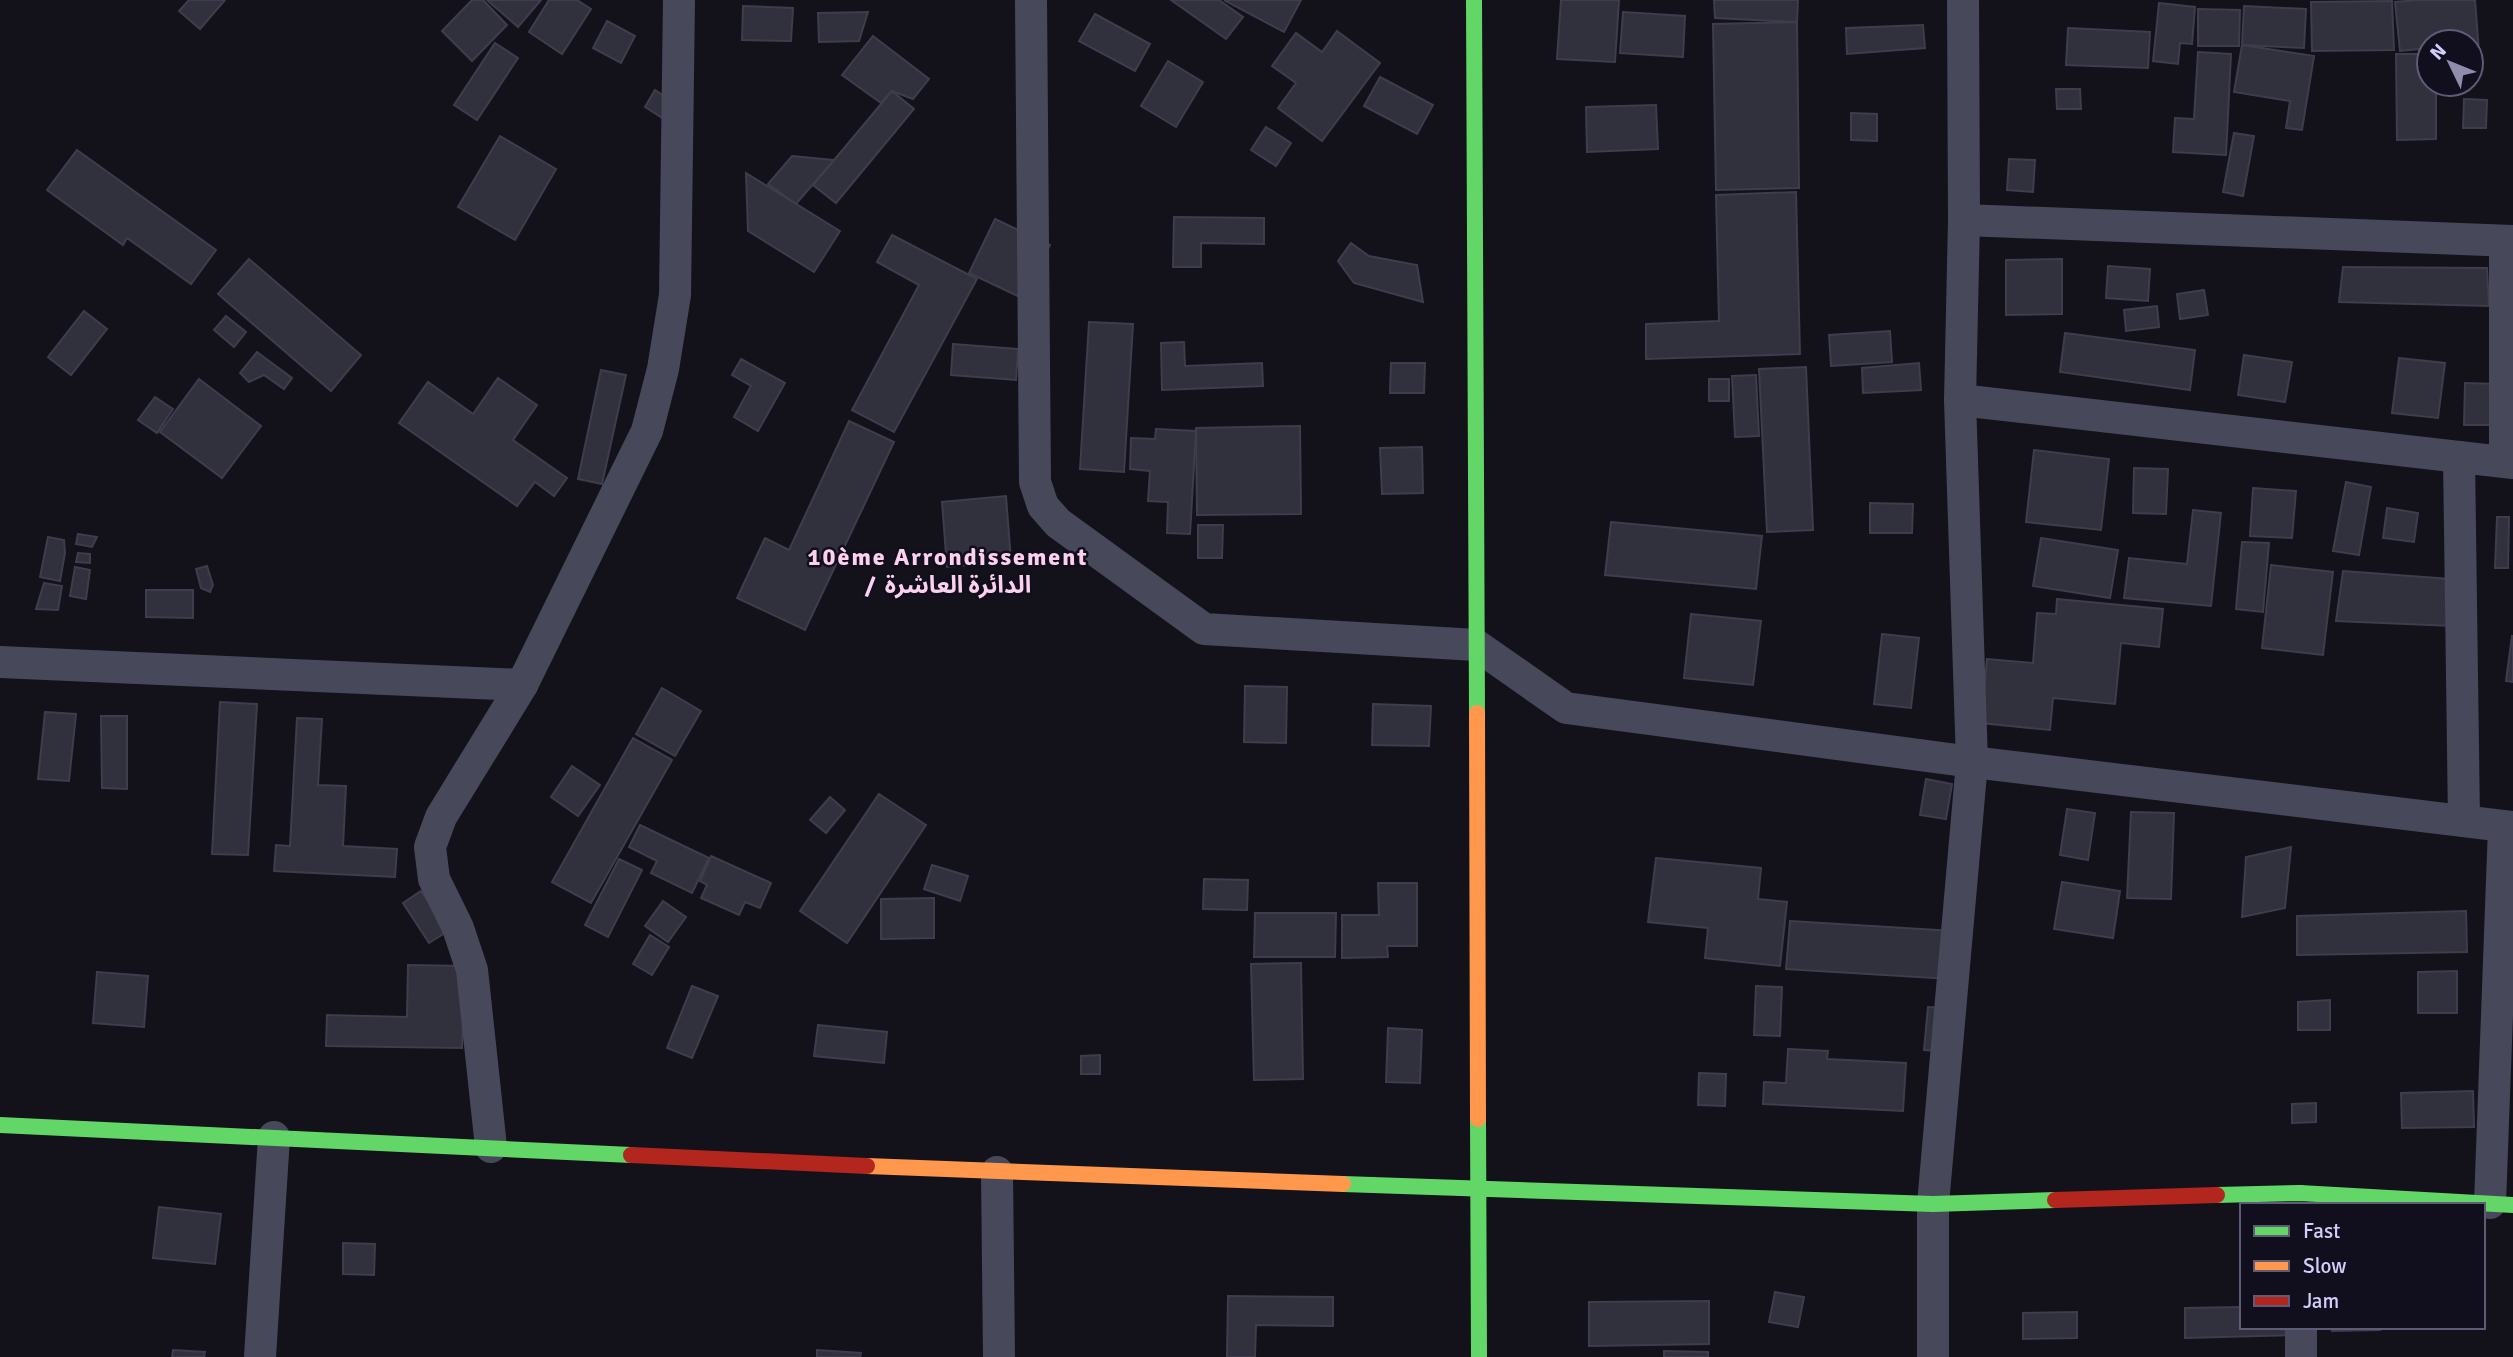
<svg xmlns="http://www.w3.org/2000/svg" width="2513" height="1357" font-family="Signika,'Noto Sans Arabic',sans-serif">
  <rect width="100%" height="100%" fill="#13121a"/>
  <g fill="#31303d" stroke="#3f3c4e" stroke-width="2">
    <polygon points="189,0 225,0 200,29 179,11"/>
    <polygon points="472,0 483,0 507,25 472,61 442,31"/>
    <polygon points="487,0 541,0 518,27"/>
    <polygon points="549,0 577,0 591,9 562,54 529,32"/>
    <polygon points="1171,0 1219,0 1243,17 1226,39"/>
    <polygon points="1224,0 1301,0 1284,32"/>
    <polygon points="1561,0 1619,0 1615,62 1557,59"/>
    <polygon points="1714,0 1798,0 1797,22 1715,18"/>
    <polygon points="2418,0 2475,0 2480,66 2471,67 2471,42 2429,42 2429,48 2400,51 2395,2"/>
    <polygon points="2392,1 2394,50 2312,51 2311,2"/>
    <polygon points="2159,3 2195,7 2192,44 2180,43 2178,64 2153,61"/>
    <polygon points="743,6 793,8 791,41 742,40"/>
    <polygon points="2244,6 2306,9 2304,48 2242,45"/>
    <polygon points="2198,9 2240,10 2239,46 2198,46"/>
    <polygon points="868,12 859,41 819,42 818,13"/>
    <polygon points="1623,12 1685,16 1683,57 1620,53"/>
    <polygon points="1095,14 1150,44 1135,71 1079,41"/>
    <polygon points="607,21 635,36 621,63 593,48"/>
    <polygon points="1797,22 1799,188 1716,190 1713,24"/>
    <polygon points="1923,25 1925,48 1847,54 1846,28"/>
    <polygon points="2068,28 2150,32 2148,68 2066,65"/>
    <polygon points="1337,31 1380,63 1322,141 1278,108 1296,83 1272,66 1296,33 1322,52"/>
    <polygon points="873,36 929,79 913,99 892,91 881,103 842,75"/>
    <polygon points="495,43 518,58 477,120 454,105"/>
    <polygon points="2242,45 2314,56 2302,130 2286,128 2290,101 2234,92"/>
    <polygon points="2198,52 2231,54 2226,155 2173,152 2175,118 2194,119"/>
    <polygon points="2396,54 2429,54 2429,84 2436,84 2436,139 2397,140"/>
    <polygon points="1168,61 1203,82 1176,127 1141,106"/>
    <polygon points="1380,77 1433,105 1417,134 1364,106"/>
    <polygon points="2056,89 2080,89 2081,109 2057,109"/>
    <polygon points="655,90 677,104 667,121 645,107"/>
    <polygon points="892,91 914,109 836,203 813,185"/>
    <polygon points="2464,99 2487,100 2486,128 2463,128"/>
    <polygon points="1656,105 1658,149 1587,152 1586,107"/>
    <polygon points="1851,113 1877,114 1877,141 1851,140"/>
    <polygon points="1266,127 1291,143 1276,166 1251,150"/>
    <polygon points="2234,133 2254,136 2243,196 2223,192"/>
    <polygon points="500,136 556,169 515,240 458,207"/>
    <polygon points="77,150 216,250 191,284 127,238 123,245 47,190"/>
    <polygon points="792,156 834,160 796,204 768,184"/>
    <polygon points="2009,159 2035,160 2033,192 2007,190"/>
    <polygon points="746,173 840,231 814,272 748,231"/>
    <polygon points="1796,192 1800,354 1646,359 1646,324 1719,321 1716,195"/>
    <polygon points="1174,217 1264,218 1264,244 1201,243 1201,267 1173,267"/>
    <polygon points="995,219 1050,245 1024,299 969,273"/>
    <polygon points="892,235 977,279 894,432 852,410 919,285 877,262"/>
    <polygon points="1351,243 1369,256 1417,265 1423,302 1354,283 1338,261"/>
    <polygon points="249,259 361,355 331,391 218,294"/>
    <polygon points="2062,259 2062,314 2006,315 2006,260"/>
    <polygon points="2108,266 2150,269 2148,301 2106,298"/>
    <polygon points="2343,267 2487,268 2489,306 2339,302"/>
    <polygon points="2204,290 2208,315 2180,319 2177,294"/>
    <polygon points="2157,306 2159,327 2126,331 2124,310"/>
    <polygon points="84,311 107,329 71,375 48,357"/>
    <polygon points="226,316 246,332 234,347 214,330"/>
    <polygon points="1089,322 1133,324 1124,472 1080,469"/>
    <polygon points="1890,331 1892,362 1831,366 1829,335"/>
    <polygon points="2065,333 2195,350 2190,390 2060,372"/>
    <polygon points="1184,342 1185,366 1262,363 1263,386 1162,390 1161,343"/>
    <polygon points="953,344 1018,349 1016,380 951,375"/>
    <polygon points="257,352 292,378 284,389 264,375 249,382 240,373"/>
    <polygon points="2244,355 2292,362 2285,402 2238,395"/>
    <polygon points="2399,358 2445,363 2438,418 2392,413"/>
    <polygon points="741,359 785,383 758,431 734,417 751,386 732,375"/>
    <polygon points="1391,363 1425,363 1424,393 1390,393"/>
    <polygon points="1919,363 1921,390 1863,393 1862,368"/>
    <polygon points="1806,367 1813,530 1767,532 1759,369"/>
    <polygon points="601,370 626,375 602,484 578,479"/>
    <polygon points="1756,375 1759,436 1735,437 1732,376"/>
    <polygon points="498,378 537,405 513,440 567,478 554,496 535,482 517,506 399,423 428,382 473,414"/>
    <polygon points="199,379 261,426 222,478 160,432"/>
    <rect x="1709" y="379" width="20" height="22"/>
    <polygon points="2465,383 2496,384 2495,425 2464,425"/>
    <polygon points="155,397 173,409 157,433 138,420"/>
    <polygon points="849,421 894,442 805,630 737,598 765,538 789,550"/>
    <polygon points="1300,426 1301,514 1197,515 1196,428"/>
    <polygon points="1156,429 1196,431 1190,534 1167,533 1168,502 1148,501 1150,471 1130,469 1131,438 1155,439"/>
    <polygon points="1422,447 1423,493 1382,494 1380,448"/>
    <polygon points="2034,450 2109,459 2101,530 2026,522"/>
    <polygon points="2134,468 2168,469 2166,514 2133,513"/>
    <polygon points="2346,482 2371,487 2359,555 2333,551"/>
    <polygon points="2253,488 2296,491 2292,538 2250,536"/>
    <polygon points="1006,496 1011,561 947,567 942,502"/>
    <polygon points="1870,503 1913,504 1912,533 1870,533"/>
    <polygon points="2387,508 2418,513 2414,542 2383,538"/>
    <polygon points="2193,510 2221,513 2211,606 2124,598 2129,558 2187,564"/>
    <polygon points="2497,517 2509,517 2508,568 2495,568"/>
    <polygon points="1611,522 1762,536 1756,589 1605,575"/>
    <polygon points="1198,525 1223,525 1222,558 1198,558"/>
    <polygon points="78,534 97,537 92,547 76,544"/>
    <polygon points="48,537 64,540 65,553 60,581 40,577"/>
    <polygon points="2041,538 2118,550 2110,598 2033,586"/>
    <polygon points="2242,542 2269,543 2263,612 2236,609"/>
    <polygon points="78,553 90,554 90,563 76,562"/>
    <polygon points="2271,565 2333,572 2323,655 2262,648"/>
    <polygon points="207,566 213,585 210,592 201,588 196,569"/>
    <polygon points="75,567 90,570 86,599 70,596"/>
    <polygon points="2343,571 2450,579 2452,626 2336,621"/>
    <polygon points="44,583 62,586 58,610 36,609"/>
    <polygon points="146,590 193,590 193,618 146,617"/>
    <polygon points="2057,599 2163,609 2159,647 2121,643 2115,704 2053,698 2050,730 1981,723 1987,659 2033,663 2037,613 2056,614"/>
    <polygon points="1691,614 1761,621 1753,685 1684,678"/>
    <polygon points="1882,634 1919,638 1911,708 1874,704"/>
    <polygon points="2512,636 2513,636 2513,682 2506,681"/>
    <polygon points="1245,686 1287,687 1286,743 1244,742"/>
    <polygon points="662,688 701,711 675,756 636,734"/>
    <polygon points="220,702 257,704 248,855 212,854"/>
    <polygon points="1373,704 1431,706 1429,746 1372,745"/>
    <polygon points="45,712 76,714 69,781 38,779"/>
    <polygon points="101,716 127,716 127,789 102,788"/>
    <polygon points="297,718 322,719 318,785 346,786 343,846 397,849 395,877 274,871 276,845 290,846"/>
    <polygon points="633,738 672,760 591,903 552,882"/>
    <polygon points="572,766 600,785 578,816 551,797"/>
    <polygon points="1926,779 1952,784 1946,819 1920,815"/>
    <polygon points="879,794 926,825 847,943 800,911"/>
    <polygon points="830,797 845,810 826,833 810,820"/>
    <polygon points="2067,809 2095,813 2088,860 2060,855"/>
    <polygon points="2131,812 2174,813 2171,899 2127,898"/>
    <polygon points="640,825 709,858 692,893 651,873 657,861 629,847"/>
    <polygon points="2291,847 2285,908 2242,917 2246,857"/>
    <polygon points="711,856 771,883 760,908 745,902 739,915 701,898 707,885 700,881"/>
    <polygon points="1656,858 1761,868 1758,899 1787,902 1780,966 1705,958 1708,928 1648,922"/>
    <polygon points="619,859 642,870 608,937 585,925"/>
    <polygon points="932,865 968,876 960,901 924,889"/>
    <polygon points="1204,879 1248,880 1247,910 1203,909"/>
    <polygon points="2062,882 2120,891 2113,938 2054,929"/>
    <polygon points="1378,883 1417,883 1417,946 1387,946 1388,957 1342,958 1342,915 1379,915"/>
    <polygon points="421,891 448,931 429,943 403,903"/>
    <polygon points="934,898 934,938 881,939 881,899"/>
    <polygon points="663,901 686,917 668,942 645,926"/>
    <polygon points="2466,911 2467,952 2297,955 2297,916"/>
    <polygon points="1255,913 1336,913 1335,957 1254,957"/>
    <polygon points="1790,921 1953,931 1950,979 1786,969"/>
    <polygon points="650,935 669,947 652,975 633,964"/>
    <polygon points="1301,963 1303,1079 1254,1080 1251,964"/>
    <polygon points="408,965 464,966 462,1048 326,1046 327,1015 407,1017"/>
    <polygon points="2457,971 2457,1013 2418,1013 2418,972"/>
    <polygon points="97,972 148,976 144,1027 93,1023"/>
    <polygon points="692,986 718,996 692,1058 667,1048"/>
    <polygon points="1756,986 1782,987 1780,1036 1754,1035"/>
    <polygon points="2330,1000 2330,1030 2298,1030 2298,1002"/>
    <polygon points="1928,1007 1959,1009 1955,1052 1924,1050"/>
    <polygon points="818,1025 887,1032 884,1063 814,1056"/>
    <polygon points="1388,1028 1422,1030 1420,1083 1386,1082"/>
    <polygon points="1788,1049 1828,1051 1827,1059 1906,1063 1903,1111 1763,1104 1764,1082 1786,1083"/>
    <polygon points="1100,1055 1100,1074 1081,1074 1081,1056"/>
    <polygon points="1699,1073 1726,1074 1725,1106 1698,1105"/>
    <polygon points="2473,1091 2474,1127 2402,1128 2401,1093"/>
    <polygon points="2316,1103 2316,1122 2292,1123 2292,1104"/>
    <polygon points="159,1207 221,1214 215,1264 153,1258"/>
    <polygon points="343,1243 375,1244 374,1275 343,1274"/>
    <polygon points="1775,1292 1804,1297 1798,1327 1769,1322"/>
    <polygon points="1228,1296 1333,1297 1333,1326 1256,1325 1255,1357 1227,1357"/>
    <polygon points="1709,1301 1709,1344 1589,1346 1589,1302"/>
    <polygon points="2242,1307 2242,1327 2293,1327 2293,1335 2185,1338 2185,1308"/>
    <polygon points="2077,1312 2077,1338 2023,1339 2023,1313"/>
    <polygon points="2331,1327 2380,1327 2380,1330 2332,1331"/>
    <polygon points="173,1350 205,1352 204,1357 172,1357"/>
    <polygon points="817,1350 861,1353 860,1357 817,1357"/>
    <polygon points="1664,1351 1708,1352 1708,1357 1664,1357"/>
  </g>
  <g fill="none" stroke-linecap="round" stroke-linejoin="round">
    <g stroke="#48485b" stroke-width="32">
      <polyline points="1031,0 1035,482 1043,506 1058,523 1204,629 1476,645 1566,708 1972,762 2513,827"/>
      <polyline points="1964,220 2513,241"/>
      <polyline points="2505,241 2505,462"/>
      <polyline points="1960,400 2513,463"/>
      <polyline points="2459,457 2464,821"/>
      <polyline points="0,662 522,685"/>
      <polyline points="491,1147 472,970 458,928 434,879 430,847 441,817 522,685 647,431 663,369 675,295 679,0"/>
      <polyline points="997,1172 999,1357"/>
      <polyline points="2490,1203 2504,827"/>
      <polyline points="2301,1327 2301,1357"/>
      <polyline points="260,1357 274,1137"/>
      <polyline points="1933,1357 1933,1204 1972,762 1960,400 1964,220 1963,0"/>
    </g>
    <g stroke="#63d668" stroke-width="16">
      <polyline points="1474,0 1477,713"/>
      <polyline points="1478,1119 1479,1357"/>
      <polyline points="0,1125 631,1155"/>
      <polyline points="1343,1184 1933,1204 2055,1200"/>
      <polyline points="2217,1195 2300,1193 2513,1205"/>
    </g>
    <g stroke="#ff974d" stroke-width="16">
      <polyline points="1477,713 1478,1119"/>
      <polyline points="867,1166 1343,1184"/>
    </g>
    <g stroke="#b3261e" stroke-width="16">
      <polyline points="631,1155 867,1166"/>
      <polyline points="2055,1200 2217,1195"/>
    </g>
  </g>
  <g text-anchor="middle" dominant-baseline="central" stroke-width="5" stroke-linejoin="round" paint-order="stroke">
    <g font-size="24" font-weight="bold" letter-spacing="2" fill="#fbd1ed" stroke="#110e1e">
      <text x="948" y="557">10ème Arrondissement<tspan x="948" dy="28">/ الدائرة العاشرة</tspan></text>
    </g>
  </g>
  <rect x="2240" y="1203" width="245" height="126" fill="#110e1e" stroke="#5f5b76" stroke-width="2"/>
  <rect x="2254" y="1226" width="35" height="10" fill="#63d668" stroke="#5f5b76" stroke-width="2"/>
  <text x="2303" y="1238" font-size="21" fill="#d3cffb">Fast</text>
  <rect x="2254" y="1261" width="35" height="10" fill="#ff974d" stroke="#5f5b76" stroke-width="2"/>
  <text x="2303" y="1273" font-size="21" fill="#d3cffb">Slow</text>
  <rect x="2254" y="1296" width="35" height="10" fill="#b3261e" stroke="#5f5b76" stroke-width="2"/>
  <text x="2303" y="1308" font-size="21" fill="#d3cffb">Jam</text>
  <g transform="translate(2450 63) rotate(313)"><circle r="33" fill="#110e1e" stroke="#5f5b76" stroke-width="2"/>
  <path d="M0-5L12 26L0 18L-12 26Z" fill="#908dac"/>
  <text y="-10" font-size="19" font-weight="bold" text-anchor="middle" fill="#d3cffb">N</text>
  </g>
</svg>
